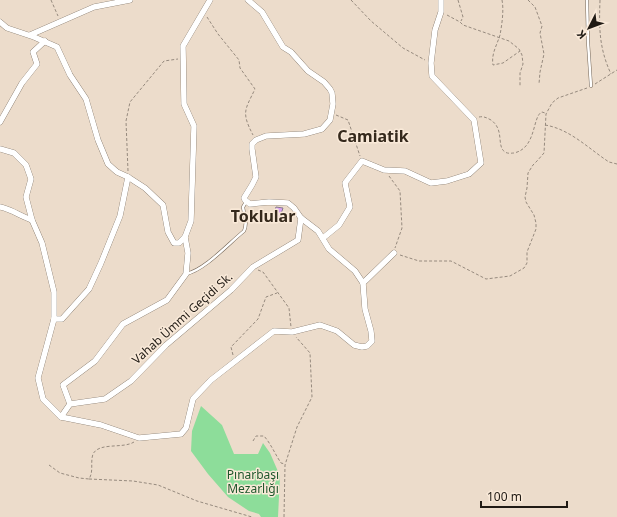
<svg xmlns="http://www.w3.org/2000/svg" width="617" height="517" font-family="'Noto Sans',sans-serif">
  <rect width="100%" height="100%" fill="#ecdccb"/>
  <polygon fill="#8ddd9a" points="201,406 222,425 234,454 258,454 263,443 270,453 280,476 278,517 261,517 259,514 249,511 228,497 208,474 191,451 192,431"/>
  <polygon fill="#d9a3f3" stroke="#867b8c" points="276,207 283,208 279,220 272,217"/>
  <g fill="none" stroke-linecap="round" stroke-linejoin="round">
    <defs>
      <g id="service">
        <polyline points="587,0 588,42 591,86"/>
        <path d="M186,274C205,270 229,243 244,231C248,223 244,215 243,207L246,202"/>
      </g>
      <g id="minor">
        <polyline points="0,22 7,28 34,37 57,47 70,75 86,99 98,140 108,164 117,172 128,177 145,188 163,205 168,232 174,243 179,243 185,237 191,221 194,126 184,104 183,46 210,0"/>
        <polyline points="30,35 94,7 130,0"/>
        <polyline points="0,122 22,83 37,64 33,52 45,41"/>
        <polyline points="0,149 14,153 26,165 31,179 26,197 32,220 42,243 54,292 54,319 38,378 43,399 61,417 101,425 139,438 181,434 186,428 193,399 211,380 274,331 292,332 320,325 337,331 354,345 362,347 367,346 372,341 371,331 365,309 363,283 355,271 329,249 318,231 301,218 294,208 288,203 269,202 250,204 245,200 244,198 252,185 256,177 252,149 252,144 256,140 266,136 304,134 322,129 330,120 333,104 332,93 330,89 324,82 308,71 291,52 283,47 262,12 248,0"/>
        <path d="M0,207C11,209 20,216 32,220"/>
        <polyline points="323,238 339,225 350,207 345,183 362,161 384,170 405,171 431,183 447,181 469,174 481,163 474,120 432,76 431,63 435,30 441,12 441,0"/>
        <polyline points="363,283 394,253"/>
        <polyline points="54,319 62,319 89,289 101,263 120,216 128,177"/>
        <polyline points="70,404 63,385 95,361 123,324 167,300 186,274 188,253 185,237"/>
        <polyline points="61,417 70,404 105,399 131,381 166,345 231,290 253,267 298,240 301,218"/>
      </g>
    </defs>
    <use href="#service" stroke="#726455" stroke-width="3.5"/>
    <use href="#minor" stroke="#726455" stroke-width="6"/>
    <g stroke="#968a7e" stroke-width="1" stroke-dasharray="3 2" stroke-linecap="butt">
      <polyline points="51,0 58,16"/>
      <polyline points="351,0 371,21 403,48 425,60"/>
      <polyline points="458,0 463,17 461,21"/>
      <path d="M502,0C504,10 502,24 500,35C497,45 491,54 493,65L503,63L520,51"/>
      <polyline points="528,0 535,7 542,26 540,33 544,54 540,72 539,84"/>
      <path d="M600,0C599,28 599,48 611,74"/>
      <polyline points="447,15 460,22 463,25 509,41 519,49 522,55 523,64 520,73 520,86"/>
      <path d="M207,17L218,34L239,60L240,68L255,89C245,110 241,112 253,135"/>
      <polyline points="595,84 617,70"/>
      <polyline points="336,115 348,120 360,156"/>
      <path d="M479,117C484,116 487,118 491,120C505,130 496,146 505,152C508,154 512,153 514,153C537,148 532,116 542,112L545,113"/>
      <path d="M545,125C570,129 589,149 609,162L617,164"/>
      <polyline points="128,171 126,121 130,102 164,61 178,59"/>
      <polyline points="389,176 400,191 402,228 395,248"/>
      <polyline points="400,255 419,261 451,261 486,279 510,276 524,268 527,263 527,252 536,229 536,223 534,215 526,202 525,197 527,188 528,173 533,165 537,161 544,153 546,114 552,103 558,98 587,88"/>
      <polyline points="258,270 263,272 289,308 291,327"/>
      <polyline points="233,355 231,347 258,319 266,297 277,293"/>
      <path d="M253,441L256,436H264C271,444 275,454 281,463L285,464"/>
      <path d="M49,465L60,473L79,478L89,479C94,471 90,463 93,454C99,442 123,449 134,442"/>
      <polyline points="89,479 133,481 158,485 197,501 252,517"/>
      <polyline points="284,517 285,465 297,427 312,397 310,353 296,337"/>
    </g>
    <use href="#service" stroke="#fff" stroke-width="2.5"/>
    <use href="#minor" stroke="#fff" stroke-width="5.5"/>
  </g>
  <g text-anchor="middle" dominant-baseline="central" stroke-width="3" stroke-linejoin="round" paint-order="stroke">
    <g font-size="12" fill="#201a14" stroke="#f9e9d8">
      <text transform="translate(182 318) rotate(-42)">Vahab Ümmi Geçidi Sk.</text>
    </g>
    <g font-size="12" fill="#1e572c" stroke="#f9e9d8">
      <text x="253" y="474">Pınarbaşı<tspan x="253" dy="14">Mezarlığı</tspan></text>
    </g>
    <g font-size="16" font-weight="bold" fill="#35291c" stroke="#f9e9d8">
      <text x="373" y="136">Camiatik</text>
      <text x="263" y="216">Toklular</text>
    </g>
  </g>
  <g transform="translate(589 28) rotate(228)" stroke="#f9e9d8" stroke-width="3" paint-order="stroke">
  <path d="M0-3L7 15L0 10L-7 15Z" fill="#201a14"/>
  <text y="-6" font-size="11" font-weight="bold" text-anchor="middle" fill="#201a14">K</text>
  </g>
  <path d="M481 501v6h86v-6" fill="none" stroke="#201a14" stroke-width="2"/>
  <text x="487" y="501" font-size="12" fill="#201a14" stroke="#f9e9d8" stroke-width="3" paint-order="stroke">100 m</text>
</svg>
